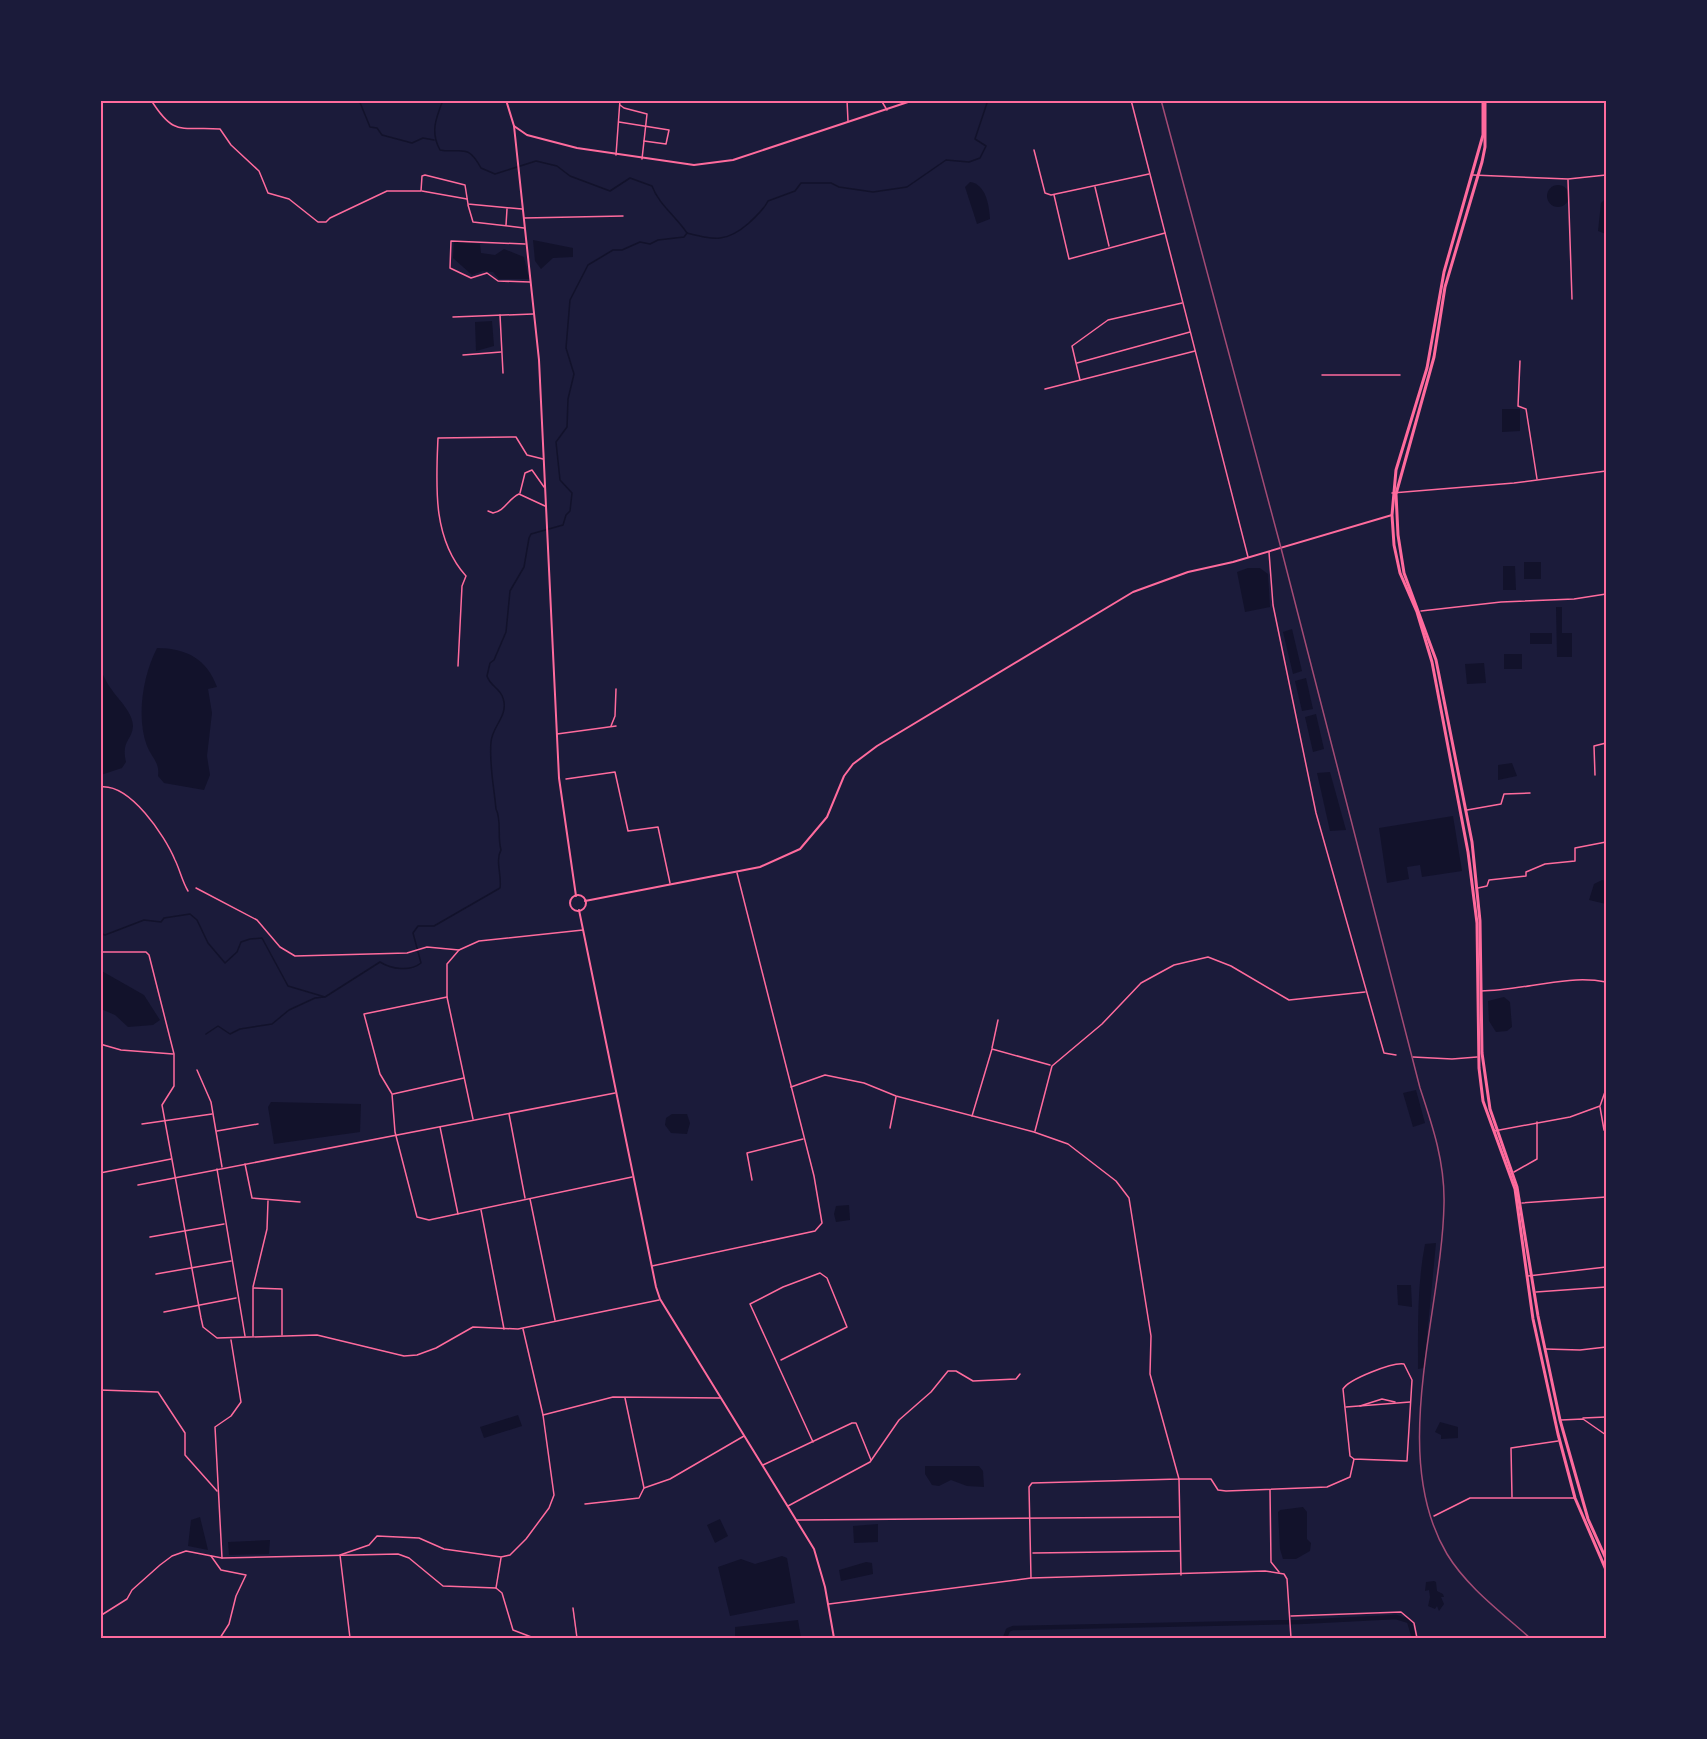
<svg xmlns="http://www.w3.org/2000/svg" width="1707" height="1739" font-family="'Public Sans',sans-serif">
  <rect width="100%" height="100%" fill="#1b1b3a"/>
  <g fill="#12122b">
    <path d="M970,182C986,184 989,205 990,219L977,224L965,187Z"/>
    <circle cx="1558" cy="196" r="11"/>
    <polygon points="1606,198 1606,234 1598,231 1601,203"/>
    <polygon points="533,240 573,248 573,257 553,258 541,269 535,261"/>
    <polygon points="454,241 480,244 481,253 495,255 504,249 524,257 529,279 499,279 493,272 483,271 472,275 453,258"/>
    <polygon points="492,321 494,346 476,351 475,322"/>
    <polygon points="1502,409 1520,409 1520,431 1502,432"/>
    <rect x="1524" y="562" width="17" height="17"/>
    <polygon points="1503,566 1515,566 1516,590 1503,590"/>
    <polygon points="1248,568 1260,568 1268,574 1270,607 1245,612 1237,572"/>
    <polygon points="1556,607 1562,607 1562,633 1572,633 1572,657 1557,657"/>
    <polygon points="1292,629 1302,671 1293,674 1283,632"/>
    <rect x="1530" y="633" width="22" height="11"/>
    <path d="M157,648C186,648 207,659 217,687L208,689L212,713L207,756L210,775L204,790L164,783L158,776C160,763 152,758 147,746C136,717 143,675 157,648Z"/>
    <rect x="1504" y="654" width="18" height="15"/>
    <polygon points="1484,663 1486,683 1467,684 1465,664"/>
    <path d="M100,669C104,676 107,684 112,690C119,700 133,713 133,726C132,741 121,740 126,762L122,768L101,775Z"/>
    <polygon points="1306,678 1313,709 1302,711 1295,681"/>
    <polygon points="1316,714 1324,749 1313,752 1305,717"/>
    <polygon points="1512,763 1517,776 1498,780 1498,765"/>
    <polygon points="1330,772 1346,830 1330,831 1317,773"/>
    <polygon points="1453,816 1462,871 1422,877 1420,865 1407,867 1409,879 1387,883 1379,828"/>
    <polygon points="1602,880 1606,881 1606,904 1589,900 1594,884"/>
    <polygon points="100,970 144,995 160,1020 153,1025 128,1027 115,1015 101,1009"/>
    <polygon points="1504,997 1510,1002 1512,1027 1507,1031 1496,1032 1489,1021 1488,1001"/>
    <polygon points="1416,1090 1425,1123 1413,1127 1403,1093"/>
    <polygon points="271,1102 361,1104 360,1132 274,1144 268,1107"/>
    <polygon points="672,1114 687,1114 690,1123 687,1134 671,1133 665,1125 666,1118"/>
    <polygon points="849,1205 850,1220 836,1222 834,1214 836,1206"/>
    <path d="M1436,1243L1424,1368L1418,1369C1418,1327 1417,1285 1425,1244Z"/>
    <polygon points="1397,1285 1411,1285 1412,1307 1398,1305"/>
    <polygon points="518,1415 522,1426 484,1438 480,1427"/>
    <polygon points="1440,1422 1458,1427 1458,1438 1441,1439 1441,1435 1435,1432"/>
    <polygon points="925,1466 979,1466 983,1471 984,1487 967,1486 951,1480 939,1486 932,1485 925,1474"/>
    <polygon points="1303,1507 1307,1512 1307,1539 1311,1543 1310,1551 1296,1559 1283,1559 1280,1549 1278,1512 1280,1510"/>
    <polygon points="200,1517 208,1550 188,1546 191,1520"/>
    <polygon points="720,1519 728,1536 715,1543 707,1525"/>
    <polygon points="878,1524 878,1542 854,1543 853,1526"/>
    <polygon points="270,1540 269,1554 229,1555 228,1542"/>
    <polygon points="782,1556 787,1558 795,1603 730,1616 718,1567 741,1559 755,1564"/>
    <polygon points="866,1562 872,1563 873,1574 841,1581 839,1570"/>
    <polygon points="1434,1581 1436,1582 1437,1591 1443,1594 1444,1597 1441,1597 1444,1604 1439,1611 1437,1606 1435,1609 1428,1606 1430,1597 1429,1590 1425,1591 1426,1582"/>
    <polygon points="798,1620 801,1638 735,1638 735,1627"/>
  </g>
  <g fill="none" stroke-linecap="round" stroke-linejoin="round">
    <g stroke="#12122b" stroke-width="1.5">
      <polyline points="359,100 370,127 377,128 382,135 412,143 423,138 434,140"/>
      <path d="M443,100C436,118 430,132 440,150C461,154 467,142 481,168L495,174L536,161L557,166L570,176L610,191L630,178L652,186C659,205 676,216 687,233C715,240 726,243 749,223C757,215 763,211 768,201L795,191L801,183H831L839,187L873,192L907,187L946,160L969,162L980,158L986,146L975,139L988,100"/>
      <path d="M100,933L105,935L144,920L161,922L164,918L190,914L197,920L208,943L225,963L237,952L241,942L250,939L262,938L288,986L325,997L380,962C391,969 410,972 421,963L413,933L418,926H434L500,888C502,876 495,860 501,850C497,836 502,821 496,809C494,787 489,764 491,742C492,726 509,716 503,698C500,688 490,686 487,676L490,663L494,660L506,632L510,591L524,567L529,538L531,534L563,525L566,515L570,511L572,493L560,480L556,442L567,427L568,399L574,374L566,348L570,300L588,265L613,250H622L640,242L650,244L658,240L684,237L687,233"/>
      <polyline points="206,1034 218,1026 230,1034 240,1029 272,1024 289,1010 315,998 324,997"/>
    </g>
    <polyline stroke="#12122b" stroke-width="4.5" points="1005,1638 1008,1630 1013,1628 1299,1622 1396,1617 1409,1621 1414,1638"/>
    <g stroke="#ff6b9d" stroke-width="1.5">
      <polyline points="104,100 117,100"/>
      <path d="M151,100C175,138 181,126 220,129L231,145L259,171L268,193L289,199L318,222H326L330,218L387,191H421L422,176L425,175L465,185L468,204L522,209"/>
      <polyline points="847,100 848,121"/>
      <polyline points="881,100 887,110"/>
      <polyline points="1131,100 1248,557"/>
      <polyline points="620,105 624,108 647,114 642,159"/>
      <polyline points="619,122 669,130 666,144 644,141"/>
      <polyline points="1034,150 1045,193 1051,195 1149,174"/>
      <polyline points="616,155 620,100"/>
      <polyline points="1473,175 1568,179 1606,175"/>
      <polyline points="1568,180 1572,299"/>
      <polyline points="1095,187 1109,246"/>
      <polyline points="422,191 467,199"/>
      <polyline points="1054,195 1069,259 1165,233"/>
      <polyline points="468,205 473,222 524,228"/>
      <polyline points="524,218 623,216"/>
      <polyline points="506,225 507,209"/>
      <polyline points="525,244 451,241 450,268 471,278 487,273 498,281 530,282"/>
      <polyline points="500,315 503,373"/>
      <polyline points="453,317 533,314"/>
      <polyline points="463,355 501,352"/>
      <polyline points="1520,361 1518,406 1526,409 1537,479"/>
      <polyline points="1077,363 1190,332"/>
      <polyline points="1322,375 1400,375"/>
      <polyline points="1080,380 1072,346 1108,320 1182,303"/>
      <polyline points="1045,389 1195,351"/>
      <polyline points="520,493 525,473 532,470 544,487"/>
      <polyline points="1392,493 1514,483 1606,471"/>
      <path d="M488,511L493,513C505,511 508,499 519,494L545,506"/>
      <polyline points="1269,552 1273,605 1316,813 1384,1053 1396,1055"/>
      <polyline points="1421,611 1501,602 1574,599 1606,594"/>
      <path d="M458,666L462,586L466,576C432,538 436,485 438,438L516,437L527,455L543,459"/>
      <polyline points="611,726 615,716 616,689"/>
      <polyline points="557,734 616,726"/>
      <polyline points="1595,775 1594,746 1606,743"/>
      <polyline points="566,779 615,772 628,831 658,827 670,883"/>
      <path d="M100,787C130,783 165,836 175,860C180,870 182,881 188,891"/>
      <polyline points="1467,810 1501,804 1504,794 1530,793"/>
      <polyline points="196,888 257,920 280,947 295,956 407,953 427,947 459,950"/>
      <polyline points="1478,888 1487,886 1489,880 1526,876 1526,872 1545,864 1575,861 1575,848 1606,842"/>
      <polyline points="100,952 146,952 149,955 174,1054 174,1086 162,1105 201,1318 203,1327 217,1338 317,1335 404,1356 417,1355 436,1348 473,1327 518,1329 659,1300"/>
      <path d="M1481,991C1522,991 1566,974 1606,982"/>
      <polyline points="447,997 364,1014 380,1074 392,1094 395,1132 417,1217 429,1220 632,1177"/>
      <polyline points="100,1044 121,1050 173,1054"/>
      <polyline points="992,1048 998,1020"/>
      <polyline points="1413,1057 1452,1059 1477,1057"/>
      <polyline points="197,1070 211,1102 222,1167"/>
      <polyline points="791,1087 825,1075 864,1083 896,1096 1034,1132 1068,1144 1116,1181 1129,1198 1151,1336 1150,1374 1179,1479 1032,1483 1029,1487 1031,1578"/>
      <polyline points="393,1094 464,1078"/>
      <polyline points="1600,1107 1604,1130 1606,1130"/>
      <polyline points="509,1114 525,1198"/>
      <polyline points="972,1116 992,1049 1050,1065"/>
      <polyline points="473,1119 447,997 447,964 459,950 479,941 583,930"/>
      <polyline points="142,1124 212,1114"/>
      <polyline points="440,1127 458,1214"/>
      <polyline points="890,1128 896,1097"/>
      <polyline points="217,1131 258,1124"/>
      <polyline points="1035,1131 1052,1066 1102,1024 1141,983 1174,965 1208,957 1231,966 1289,1000 1365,992"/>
      <polyline points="1494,1131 1570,1117 1600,1106 1606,1089"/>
      <polyline points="245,1164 252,1198 300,1202"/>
      <polyline points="217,1169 245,1336"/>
      <polyline points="1514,1172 1537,1159 1537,1122"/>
      <polyline points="100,1173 171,1159"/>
      <polyline points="752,1180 747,1153 803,1139"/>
      <polyline points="138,1185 615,1093"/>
      <polyline points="530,1199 555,1320"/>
      <polyline points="1522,1203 1606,1197"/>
      <polyline points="481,1210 504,1329"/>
      <polyline points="150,1237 224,1224"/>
      <polyline points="652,1266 815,1231 822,1223 814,1176 737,873"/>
      <polyline points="156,1274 231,1261"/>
      <polyline points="1528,1276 1606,1267"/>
      <polyline points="253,1287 267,1229 268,1201"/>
      <polyline points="1536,1292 1606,1287"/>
      <polyline points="164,1312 236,1298"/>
      <polyline points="523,1329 543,1415 613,1397 720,1398"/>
      <polyline points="253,1336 253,1288 282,1289 282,1335"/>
      <polyline points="1545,1349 1580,1350 1606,1347"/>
      <polyline points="781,1360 847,1327 827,1278 820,1273 783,1287 750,1304 813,1442"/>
      <polyline points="100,1390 158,1392 185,1433 185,1455 217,1491"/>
      <polyline points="1360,1406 1382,1399 1395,1402"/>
      <polyline points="1346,1407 1410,1402"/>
      <polyline points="1583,1418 1606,1417"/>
      <polyline points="1561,1420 1583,1419 1606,1435"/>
      <polyline points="763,1465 852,1423 856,1423 871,1460"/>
      <polyline points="644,1488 670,1479 744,1436"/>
      <polyline points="1270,1490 1271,1562 1279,1572"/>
      <polyline points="1512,1497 1511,1448 1558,1441"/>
      <polyline points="585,1504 639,1498 644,1488 625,1398"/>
      <polyline points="788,1506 870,1462 899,1420 931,1392 948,1371 956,1371 973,1381 1016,1379 1020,1374"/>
      <polyline points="1434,1516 1470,1498 1574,1498"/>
      <polyline points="797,1520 1179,1517"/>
      <polyline points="1033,1553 1180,1551"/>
      <polyline points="211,1556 221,1570 246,1575 236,1596 229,1624 220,1638"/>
      <polyline points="222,1558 215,1427 231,1416 241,1402 231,1340"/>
      <path d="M1181,1575L1179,1479H1211L1218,1490L1226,1491L1327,1487L1350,1477L1354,1459L1350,1456L1343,1389C1349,1379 1393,1362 1404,1364L1412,1380L1407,1461L1354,1459"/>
      <polyline points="496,1588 501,1558"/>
      <polyline points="829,1604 1031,1578 1265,1571 1284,1574 1287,1579 1291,1638"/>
      <polyline points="573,1608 577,1638"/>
      <polyline points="100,1616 127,1599 132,1590 160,1565 172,1556 186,1551 222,1558 398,1554 409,1558 443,1586 496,1588 502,1593 513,1630 534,1638"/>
      <polyline points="1291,1616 1401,1612 1414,1623 1417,1638"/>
      <polyline points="350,1638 340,1555 369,1545 377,1536 419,1538 444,1549 501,1557 510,1555 526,1539 549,1508 554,1495 543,1415"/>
    </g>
    <g stroke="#ff6b9d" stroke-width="2">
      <polyline points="506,100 514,126 539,360 559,778 576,896"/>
      <polyline points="514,126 527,135 577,148 694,165 733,160 914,100"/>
      <circle cx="578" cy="903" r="8"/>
      <polyline points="585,901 760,867 800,849 827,817 844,776 853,764 877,746 1133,592 1188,572 1233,562 1392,515"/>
      <polyline points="579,910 656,1287 660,1299 814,1549 825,1587 834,1638"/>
    </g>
    <g stroke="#ff6b9d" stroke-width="3">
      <polyline points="1483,100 1483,135 1444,272 1427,368 1396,470 1392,515 1394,545 1400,573 1417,612 1432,662 1468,852 1477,923 1479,1068 1483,1101 1515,1189 1533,1319 1558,1434 1575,1498 1606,1570"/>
      <polyline points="1485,100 1485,147 1482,162 1445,287 1434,357 1396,494 1398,535 1404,573 1436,660 1472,842 1480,921 1482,1053 1490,1109 1517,1187 1538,1316 1560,1420 1588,1519 1606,1559"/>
    </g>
    <path stroke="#a44b75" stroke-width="1.5" d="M1161,100L1281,548L1420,1088C1433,1127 1445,1163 1444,1204C1442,1312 1388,1455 1447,1554C1467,1587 1501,1612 1530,1638"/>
  </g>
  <rect width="1707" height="1739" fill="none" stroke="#1b1b3a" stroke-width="204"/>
  <rect x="102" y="102" width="1503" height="1535" fill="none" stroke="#ff6b9d" stroke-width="2"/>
</svg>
